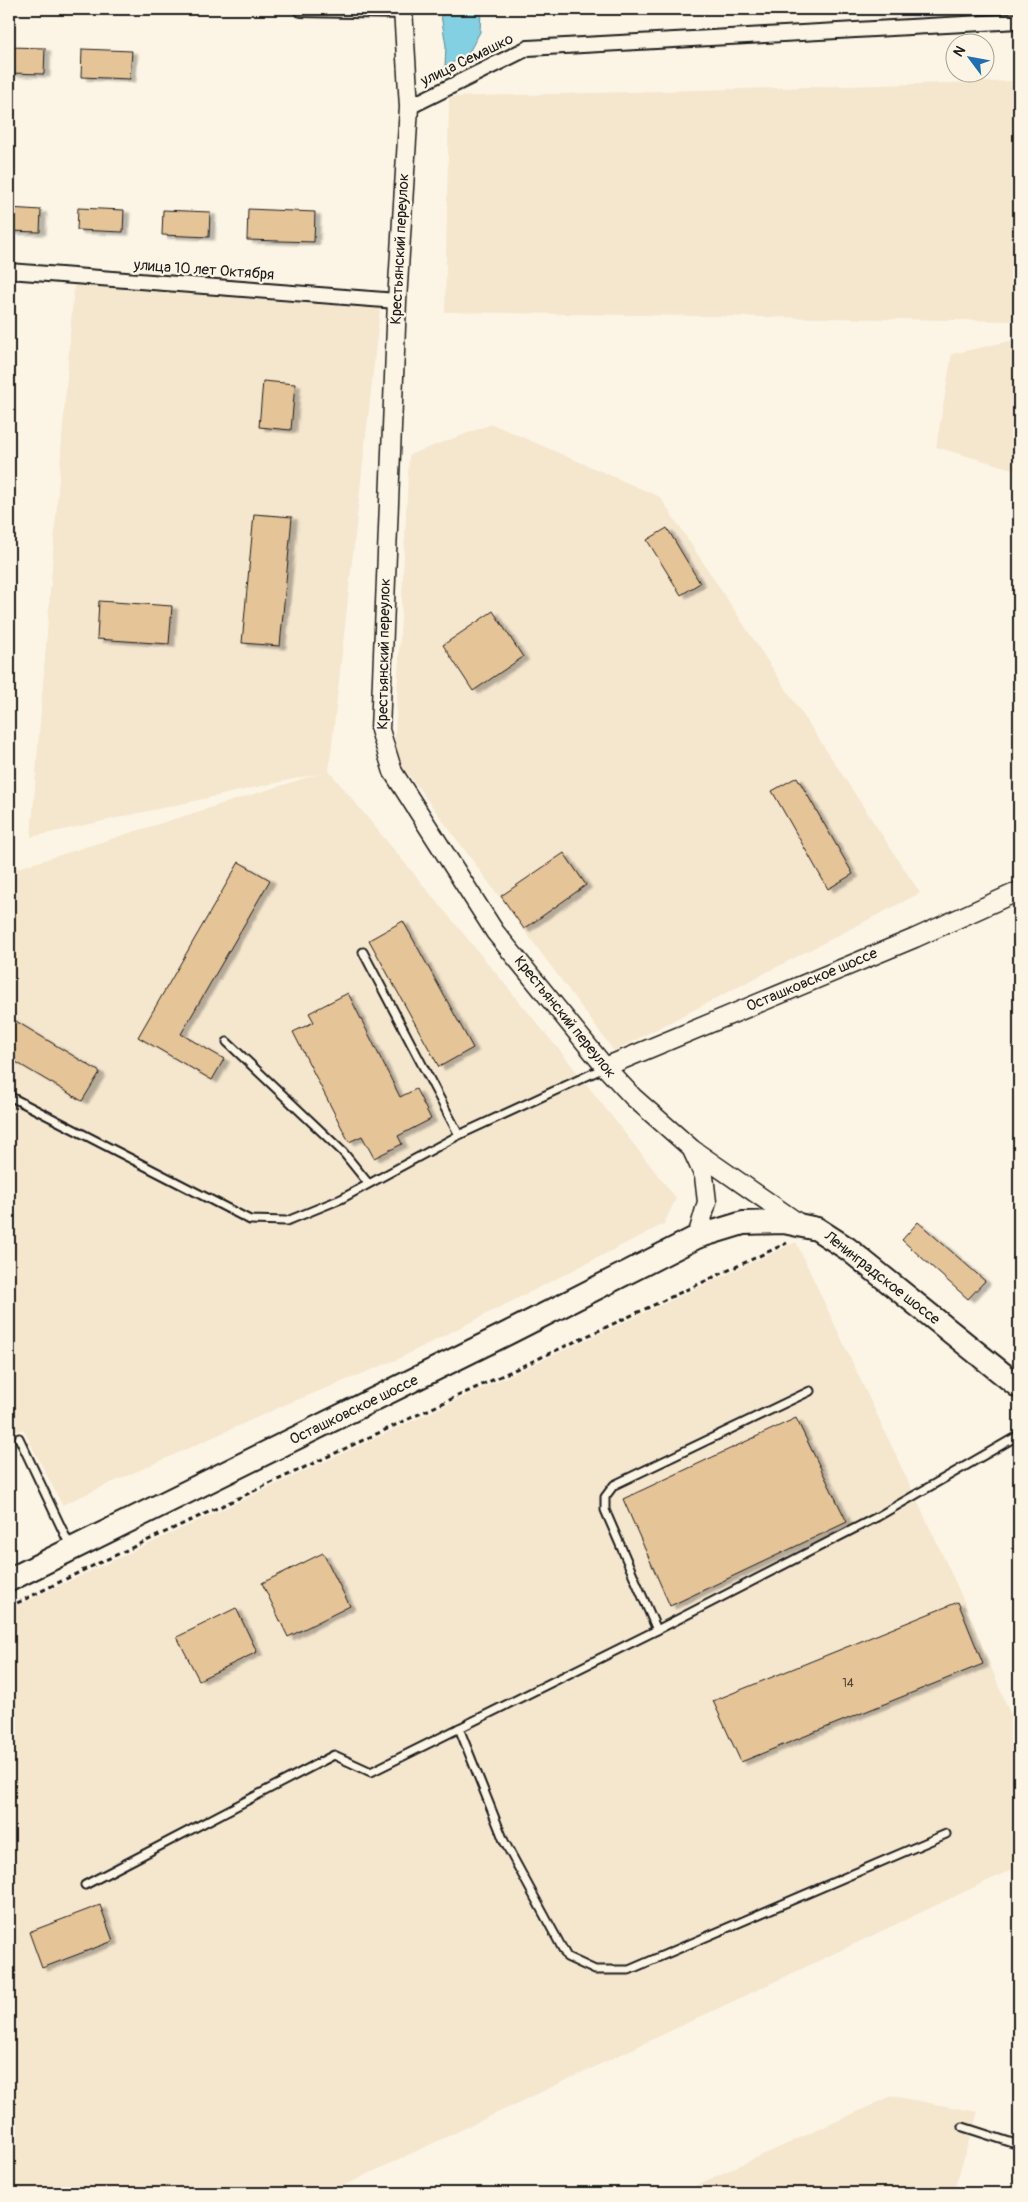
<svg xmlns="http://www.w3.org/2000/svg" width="1028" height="2202" font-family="Pangolin,sans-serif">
  <defs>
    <filter id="shadow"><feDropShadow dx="5.5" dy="3" stdDeviation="1" flood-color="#0004"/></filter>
  </defs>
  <rect width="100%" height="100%" fill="#fcf5e5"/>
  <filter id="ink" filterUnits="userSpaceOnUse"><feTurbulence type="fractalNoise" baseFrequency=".02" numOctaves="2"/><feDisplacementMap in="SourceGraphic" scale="10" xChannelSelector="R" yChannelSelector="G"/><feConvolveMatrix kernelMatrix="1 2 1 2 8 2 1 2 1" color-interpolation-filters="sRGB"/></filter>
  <g filter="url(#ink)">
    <g fill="#f5e6ce">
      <polygon points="1019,81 1019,321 445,312 449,97"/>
      <polygon points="74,285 380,309 329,771 565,1057 676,1198 664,1224 396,1360 287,1404 62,1505 23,1429 9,1435 9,871 321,773 31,837"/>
      <polygon points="1019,339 1019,471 936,447 952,354"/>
      <polygon points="492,424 660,497 920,893 614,1051 394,755 409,455"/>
      <polygon points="796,1242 959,1590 1017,1730 1019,1738 1019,1866 328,2193 9,2193 9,1609"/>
      <polygon points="892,2096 978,2112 953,2193 679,2193"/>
    </g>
    <polygon fill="#83d0e3" stroke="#5a8893" points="440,9 481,9 480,32 468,54 445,67 446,46"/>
    <g fill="#e5c497" stroke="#1c1c1c" filter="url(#shadow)">
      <polygon points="9,47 45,48 44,74 9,73"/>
      <polygon points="82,49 132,51 130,79 81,77"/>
      <polygon points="9,208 41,210 40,232 9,231"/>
      <polygon points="78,208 124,210 123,232 77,230"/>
      <polygon points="248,209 315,212 314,242 247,240"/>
      <polygon points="163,210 210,212 209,237 162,235"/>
      <polygon points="263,381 295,384 291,430 259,427"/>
      <polygon points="254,514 292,517 280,646 242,643"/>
      <polygon points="667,528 700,583 681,595 647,540"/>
      <polygon points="99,601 172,606 169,644 97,639"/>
      <polygon points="493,611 523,657 473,691 443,645"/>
      <polygon points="797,777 853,874 828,889 772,791"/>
      <polygon points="564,853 586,885 524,929 501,896"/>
      <polygon points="239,862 270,880 181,1034 224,1059 212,1080 138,1037"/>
      <polygon points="403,921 473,1048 439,1067 369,940"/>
      <polygon points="348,993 400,1097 416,1089 431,1119 398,1136 402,1144 374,1158 362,1136 349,1142 293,1032 314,1022 309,1013"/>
      <polygon points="9,1017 100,1072 82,1101 9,1058"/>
      <polygon points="918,1222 985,1281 968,1299 902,1240"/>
      <polygon points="796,1418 847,1522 670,1606 623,1499"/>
      <polygon points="323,1553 350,1606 288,1637 262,1583"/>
      <polygon points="958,1602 983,1664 741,1762 713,1701"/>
      <polygon points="236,1608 257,1652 199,1680 177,1637"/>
      <polygon points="100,1905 113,1941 42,1968 29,1932"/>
    </g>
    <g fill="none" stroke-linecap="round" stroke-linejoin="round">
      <defs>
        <g id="service">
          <polyline points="363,952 459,1135"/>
          <polyline points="227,1042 343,1152 368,1183"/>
          <polyline points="9,1096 250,1220 287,1221 341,1199 459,1135 604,1068"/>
          <polyline points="19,1438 70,1546"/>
          <polyline points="657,1630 605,1510 605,1497 614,1485 810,1391"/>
          <polyline points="459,1728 504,1841 567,1957 595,1970 629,1970 946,1834"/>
          <polyline points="85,1885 334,1755 371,1772 657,1630 877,1517 1019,1435"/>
          <polyline points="963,2127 1019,2145"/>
        </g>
        <g id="minor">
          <polyline points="301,9 403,11"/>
          <polyline points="409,107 528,48 1019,21"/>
          <polyline points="9,271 397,301"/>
        </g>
        <g id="tertiary">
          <polyline points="403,9 409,107 397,301 380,730 393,772 495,932 605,1067 633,1097 692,1149 800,1224"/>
          <polyline points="605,1067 915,938 1019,891"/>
          <polyline points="692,1150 704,1176 707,1202 697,1237"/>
        </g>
        <polyline id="primary" points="9,1580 508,1333 697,1237 743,1223 784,1222 817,1229 848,1249 1019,1387"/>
      </defs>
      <use href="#service" stroke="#1c1c1c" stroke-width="11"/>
      <use href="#minor" stroke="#1c1c1c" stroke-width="18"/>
      <use href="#tertiary" stroke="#1c1c1c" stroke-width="21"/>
      <use href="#primary" stroke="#1c1c1c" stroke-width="26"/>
      <polyline stroke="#1c1c1c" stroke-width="3" stroke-dasharray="5 4" stroke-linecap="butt" points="9,1607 86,1569 787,1243"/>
      <use href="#service" stroke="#fcf5e5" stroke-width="7"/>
      <use href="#minor" stroke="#fcf5e5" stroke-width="14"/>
      <use href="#tertiary" stroke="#fcf5e5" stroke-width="18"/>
      <use href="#primary" stroke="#fcf5e5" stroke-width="22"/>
    </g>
  </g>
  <g text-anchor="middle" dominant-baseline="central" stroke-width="4.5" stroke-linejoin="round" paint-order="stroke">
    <g font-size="12" fill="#4e463b">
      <text x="848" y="1683">14</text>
    </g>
    <g font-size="15" fill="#1c1c1c" stroke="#fcf5e5">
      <text transform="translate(467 60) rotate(-26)">улица Семашко</text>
      <text transform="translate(400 249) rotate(-87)">Крестьянский переулок</text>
      <text transform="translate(204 270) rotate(4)">улица 10 лет Октября</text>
      <text transform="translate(384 654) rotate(-89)">Крестьянский переулок</text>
      <text transform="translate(812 980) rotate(-23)">Осташковское шоссе</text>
      <text transform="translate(565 1017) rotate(51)">Крестьянский переулок</text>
      <text transform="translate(882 1278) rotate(38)">Ленинградское шоссе</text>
      <text transform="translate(354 1410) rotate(-26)">Осташковское шоссе</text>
    </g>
  </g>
  <rect width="1028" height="2202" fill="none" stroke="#fcf5e5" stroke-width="30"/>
  <rect x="15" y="15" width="998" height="2172" fill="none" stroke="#1c1c1c" stroke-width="2" filter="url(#ink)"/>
  <g transform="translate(970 58) rotate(302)"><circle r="24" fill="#fcf5e5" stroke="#a29e95"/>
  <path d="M0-4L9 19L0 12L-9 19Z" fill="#1f6fb2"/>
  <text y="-8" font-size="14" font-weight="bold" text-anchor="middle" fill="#1c1c1c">N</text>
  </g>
</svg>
